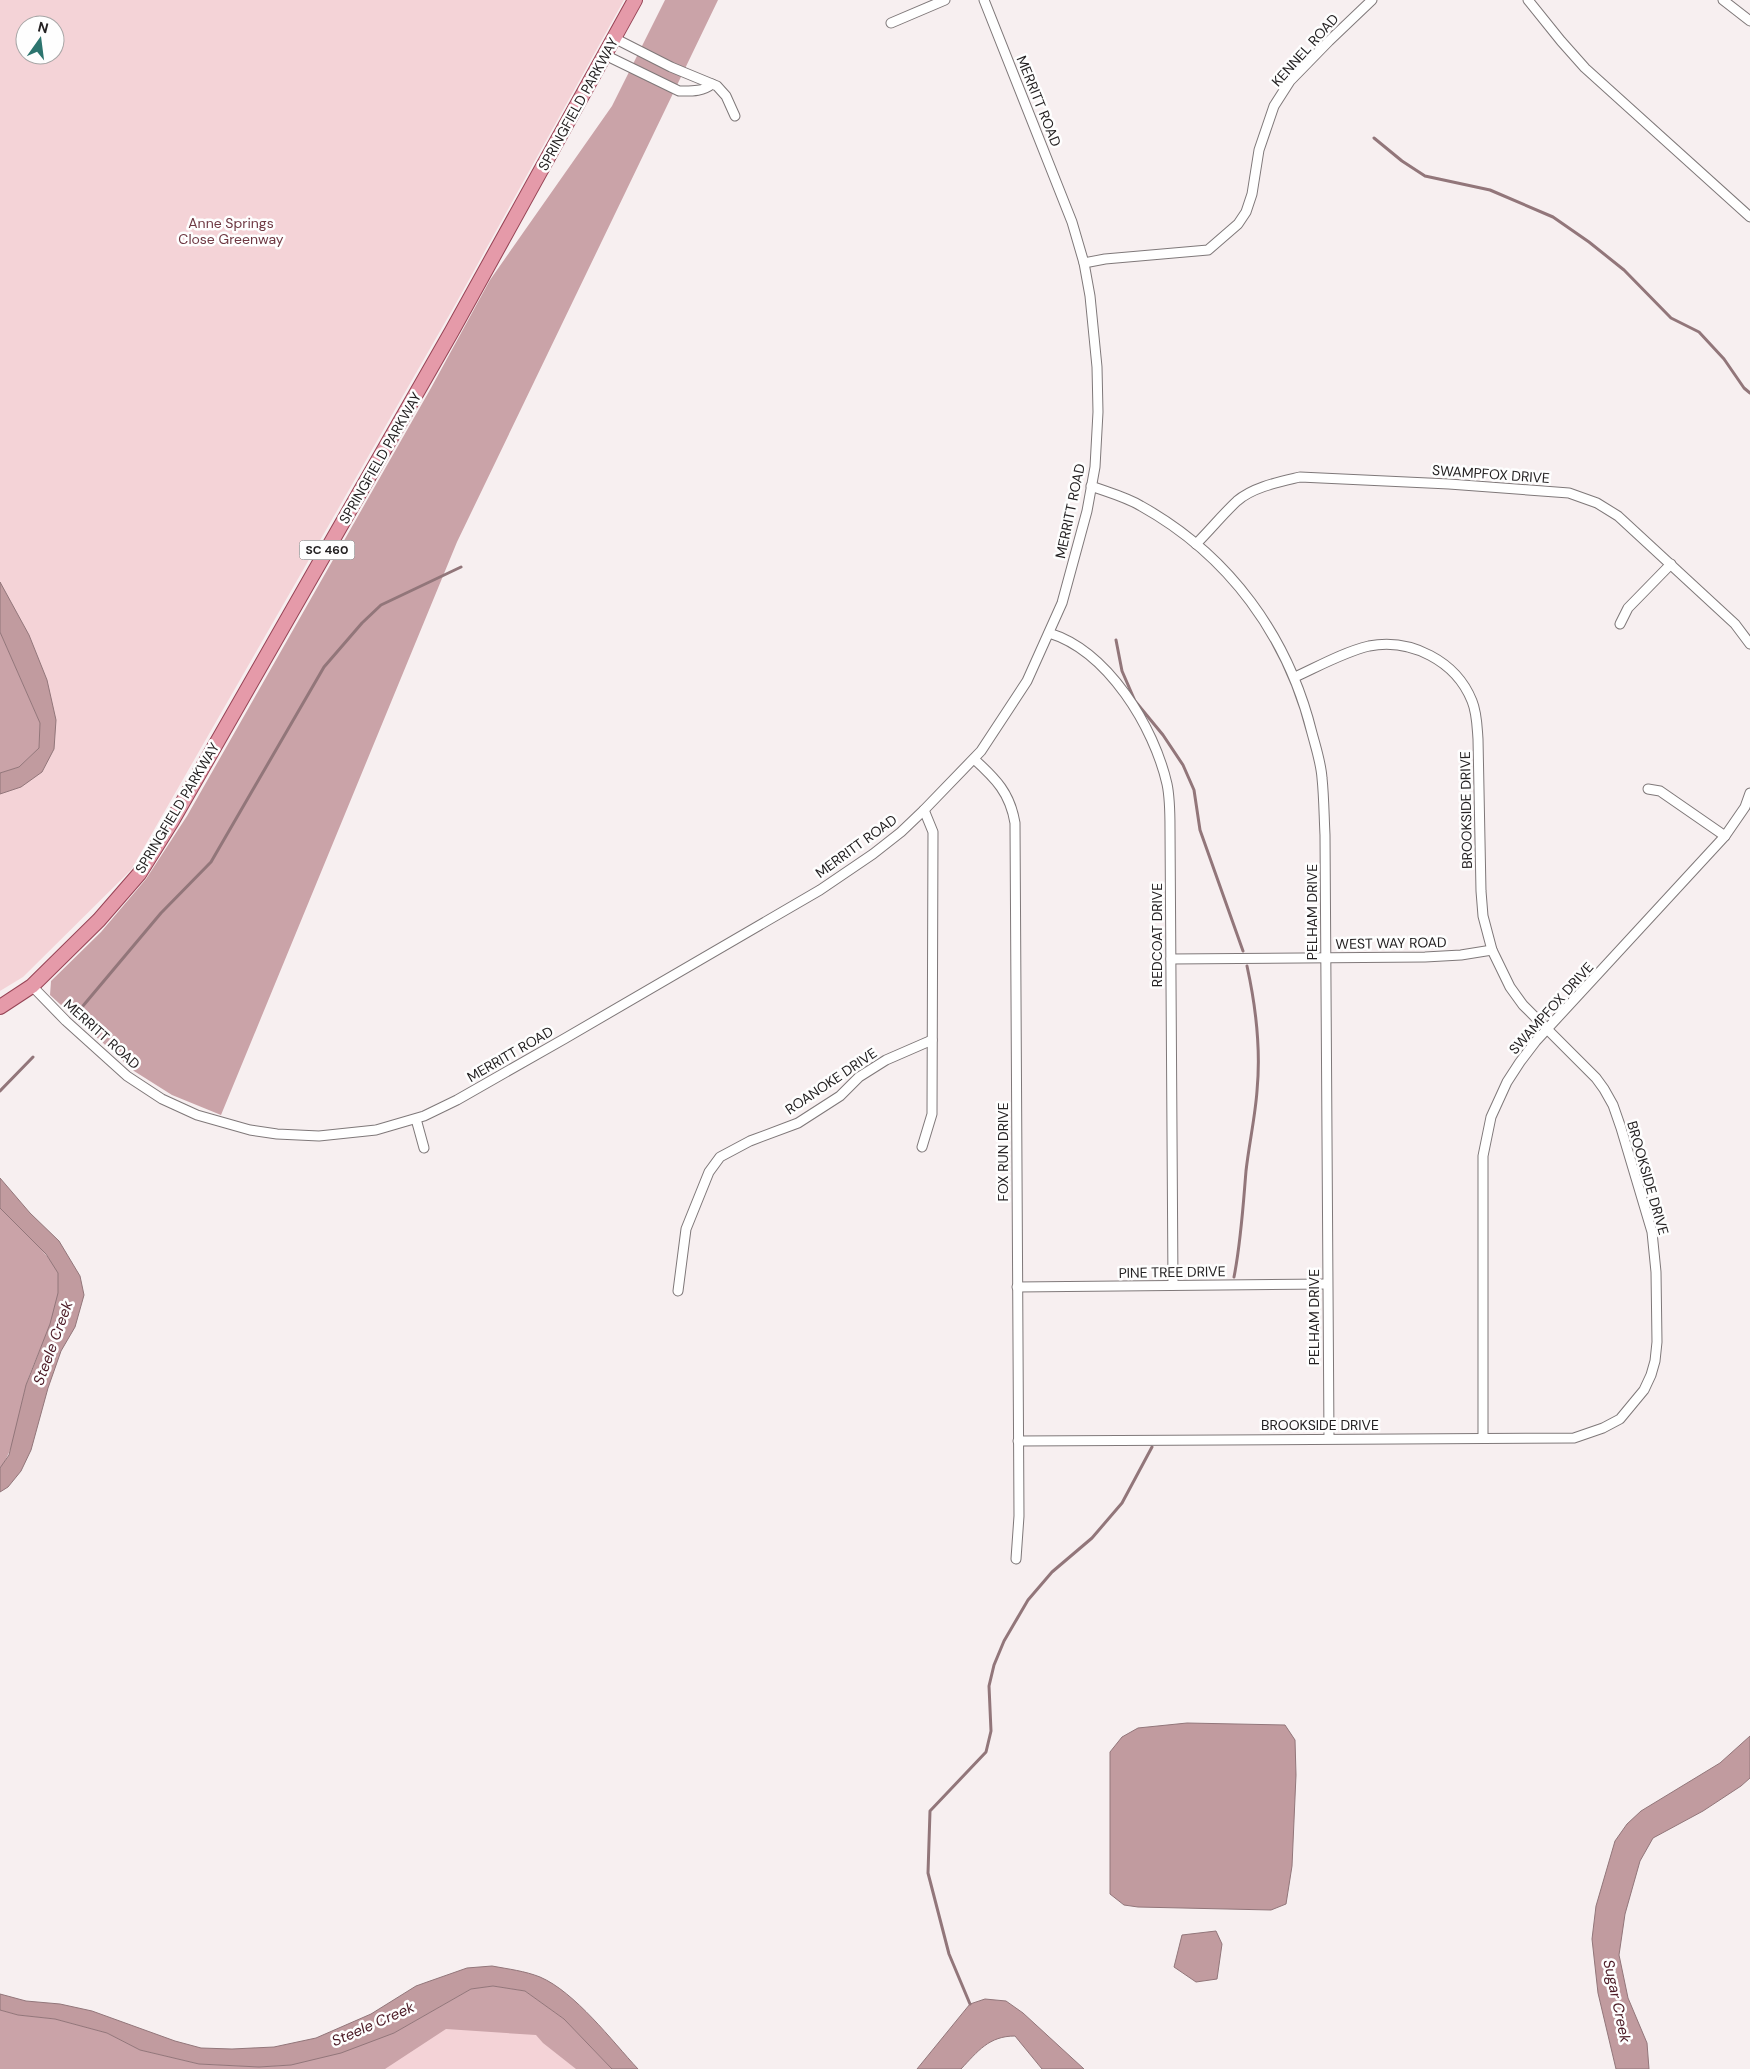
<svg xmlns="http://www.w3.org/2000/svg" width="1750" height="2069" font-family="'DM Sans',sans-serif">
  <rect width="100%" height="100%" fill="#f7eff0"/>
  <g fill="#f4d3d7" fill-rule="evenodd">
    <path d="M0,0H624L455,305L131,870L23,977L0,991ZM25,25H55V55H25Z"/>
    <polygon points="514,1979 625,2069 0,2069 0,2002 147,2042 279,2057 424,1999"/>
  </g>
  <g fill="#caa3a8">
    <polygon points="665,0 718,0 457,542 221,1115 172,1095 134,1071 50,995 51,981 101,932 146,879 187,816 431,388 490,280 612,106"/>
    <polygon points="0,632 40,723 39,748 19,767 0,773"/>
    <path d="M0,1208C14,1223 52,1256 58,1273C66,1302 34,1357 26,1386C19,1410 16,1449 0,1468Z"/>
    <polygon points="493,1986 525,1991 564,2019 612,2069 576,2069 543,2043 536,2035 446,2029 385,2069 0,2069 0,2010 18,2015 55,2019 107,2033 140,2050 199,2064 259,2067 291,2065 394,2033 471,1989"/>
  </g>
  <g fill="#c19b9f" stroke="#92767a">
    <polygon points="0,582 29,635 47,680 56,720 54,749 42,772 21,787 0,794 0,773 19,767 39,748 40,723 0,632"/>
    <polygon points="0,1178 30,1213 59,1241 80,1276 84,1295 75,1327 61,1351 48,1388 31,1450 21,1471 8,1487 0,1492 0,1468 9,1455 26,1385 50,1324 58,1293 58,1273 46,1254 0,1208"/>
    <polygon points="1187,1723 1285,1725 1295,1740 1296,1775 1292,1866 1286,1904 1271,1910 1138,1907 1124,1905 1110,1894 1110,1752 1122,1737 1138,1728"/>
    <polygon points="1750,1736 1750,1778 1741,1786 1703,1811 1653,1838 1640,1861 1625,1914 1619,1955 1628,1998 1647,2043 1649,2069 1616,2069 1598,1993 1592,1939 1596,1906 1615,1841 1627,1824 1641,1811 1720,1763"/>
    <polygon points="1216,1931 1222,1944 1217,1979 1196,1982 1174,1967 1182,1935"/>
    <path d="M492,1966C508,1969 525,1971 540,1977C575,1992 612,2041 638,2069H612L564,2019L525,1991L493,1986L471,1989L394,2033L341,2053L291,2065L259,2067L199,2064L140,2050L107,2033L55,2019L18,2015L0,2010V1994L26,2001L60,2004L92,2011L175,2041L201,2048L232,2049L274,2047L316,2038L371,2014L416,1986L430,1981L467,1968Z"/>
    <path d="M985,1999L1006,2001L1023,2013L1084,2069H1042L1015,2036C989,2036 978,2051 961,2069H917L970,2004Z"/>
  </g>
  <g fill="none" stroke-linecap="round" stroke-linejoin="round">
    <g stroke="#92767a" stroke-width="3">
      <polyline points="1374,138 1402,161 1425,176 1490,190 1553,217 1589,242 1624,270 1671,318 1699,332 1724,359 1744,388 1750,393"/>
      <polyline points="1116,640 1122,671 1135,701 1163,735 1183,765 1194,790 1200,830 1243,951"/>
      <polyline points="77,1013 161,913 211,862 324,667 362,623 381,605 461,567"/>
      <polyline points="0,1091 33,1057"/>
      <path d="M1234,1277C1241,1242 1243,1207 1246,1171C1249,1144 1255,1118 1257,1091C1261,1049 1256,1007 1247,966"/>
      <polyline points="970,2004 949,1954 928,1873 930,1811 986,1752 991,1731 989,1686 994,1665 1004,1641 1028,1600 1052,1572 1092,1538 1122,1503 1152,1447"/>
    </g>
    <defs>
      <g id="minor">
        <polyline points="1528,0 1561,41 1585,68 1750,217"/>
        <polyline points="1723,0 1750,21"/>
        <polyline points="891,23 945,0"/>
        <polyline points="614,38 671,67 717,86 726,96 735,116"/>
        <path d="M605,55L679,91C690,91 703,92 712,84"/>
        <polyline points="1084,263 1105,259 1208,250 1238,224 1246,212 1252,194 1259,150 1274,106 1290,81 1329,41 1372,0"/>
        <path d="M1091,486C1107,492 1126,497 1141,506C1229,555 1288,636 1312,733C1316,748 1321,763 1322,778C1324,797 1324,816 1325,835L1329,1438"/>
        <path d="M1196,544C1210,530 1223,514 1237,501C1253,487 1279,482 1300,477L1449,484L1569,493L1597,503L1618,516L1735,624L1750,644"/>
        <polyline points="1620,624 1628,608 1671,564"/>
        <path d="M1049,633C1108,651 1154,727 1167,784C1170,798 1170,814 1170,829L1173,1285"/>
        <path d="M974,759C996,779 1010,793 1015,823L1019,1516L1016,1559"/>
        <polyline points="1648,789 1660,791 1725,836"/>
        <polyline points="1171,959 1425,957 1461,955 1492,950"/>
        <polyline points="32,986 66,1021 127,1076 162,1099 197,1115 250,1130 277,1134 319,1136 376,1130 424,1116 457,1100 564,1039 820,890 873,854 901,832 924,810 981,751 1027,681 1062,603 1087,511 1095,467 1098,412 1097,367 1090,296 1084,263 1072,222 984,0"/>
        <polyline points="416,1119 424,1148"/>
        <polyline points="922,1147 932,1114 933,832 924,810"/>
        <polyline points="1017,1287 1327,1284"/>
        <polyline points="678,1291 686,1229 709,1172 720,1157 750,1141 798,1123 840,1096 859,1077 886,1060 932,1040"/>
        <polyline points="1483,1437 1483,1156 1491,1117 1507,1082 1520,1062 1536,1041 1725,836 1745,807 1750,793"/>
        <path d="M1018,1441L1574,1438L1603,1428L1620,1419L1644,1390L1651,1375L1655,1361L1657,1342L1656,1272L1652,1232L1621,1128L1613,1105L1604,1089L1596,1078L1523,1005L1510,987L1492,950L1483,916L1481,891L1478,739C1477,726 1477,713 1472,701C1456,661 1411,638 1369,646C1344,652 1319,666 1295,677"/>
      </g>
      <polyline id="primary" points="0,1007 32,986 99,920 139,874 172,821 452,331 635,0"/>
    </defs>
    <use href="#minor" stroke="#7f7879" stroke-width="11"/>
    <use href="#primary" stroke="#964355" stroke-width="16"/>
    <use href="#minor" stroke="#fff" stroke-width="9"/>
    <use href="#primary" stroke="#e59aa9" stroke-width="14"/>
  </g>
  <g text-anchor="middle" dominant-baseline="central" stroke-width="5" stroke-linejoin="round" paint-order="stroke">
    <rect fill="#fefefe" stroke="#656364" stroke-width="1" x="299.5" y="540.5" width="55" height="19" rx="4"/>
    <g font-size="12" font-weight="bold" fill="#242122">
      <text x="327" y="550">SC 460</text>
    </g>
    <g font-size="14" fill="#242122" stroke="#fefefe">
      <text transform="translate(1305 50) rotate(-48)">KENNEL ROAD</text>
      <text transform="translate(1039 101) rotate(68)">MERRITT ROAD</text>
      <text transform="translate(578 104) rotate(-61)">SPRINGFIELD PARKWAY</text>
      <text transform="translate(380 458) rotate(-60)">SPRINGFIELD PARKWAY</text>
      <text transform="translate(1491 474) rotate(4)">SWAMPFOX DRIVE</text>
      <text transform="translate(1070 511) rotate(-78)">MERRITT ROAD</text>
      <text transform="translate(177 808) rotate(-59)">SPRINGFIELD PARKWAY</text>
      <text transform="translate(1466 810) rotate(-91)">BROOKSIDE DRIVE</text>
      <text transform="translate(856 846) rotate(-36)">MERRITT ROAD</text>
      <text transform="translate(1312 912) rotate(-90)">PELHAM DRIVE</text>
      <text transform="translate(1157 935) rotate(-90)">REDCOAT DRIVE</text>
      <text transform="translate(1391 943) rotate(-1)">WEST WAY ROAD</text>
      <text transform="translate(1551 1008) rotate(-48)">SWAMPFOX DRIVE</text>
      <text transform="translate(102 1034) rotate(42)">MERRITT ROAD</text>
      <text transform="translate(510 1054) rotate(-30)">MERRITT ROAD</text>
      <text transform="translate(831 1081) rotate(-34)">ROANOKE DRIVE</text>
      <text transform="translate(1003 1152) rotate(-90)">FOX RUN DRIVE</text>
      <text transform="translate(1648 1178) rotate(74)">BROOKSIDE DRIVE</text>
      <text transform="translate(1172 1272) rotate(-1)">PINE TREE DRIVE</text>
      <text transform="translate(1314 1317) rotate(-90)">PELHAM DRIVE</text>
      <text x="1320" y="1425">BROOKSIDE DRIVE</text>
    </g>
    <g font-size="14" fill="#6e3842" stroke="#fefefe">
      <text x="231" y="223">Anne Springs<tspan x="231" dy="16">Close Greenway</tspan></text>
    </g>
    <g font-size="15" font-style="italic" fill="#4b1924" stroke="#fefefe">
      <text transform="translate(53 1343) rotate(-70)">Steele Creek</text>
      <text transform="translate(1617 2001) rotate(78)">Sugar Creek</text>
      <text transform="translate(373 2024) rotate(-24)">Steele Creek</text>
    </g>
  </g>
  <g transform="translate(40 40) rotate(14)"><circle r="24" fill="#fefefe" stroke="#a7a6a6"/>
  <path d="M0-4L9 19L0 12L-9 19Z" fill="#2c746e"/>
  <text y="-8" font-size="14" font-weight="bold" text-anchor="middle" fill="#242122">N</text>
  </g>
</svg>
